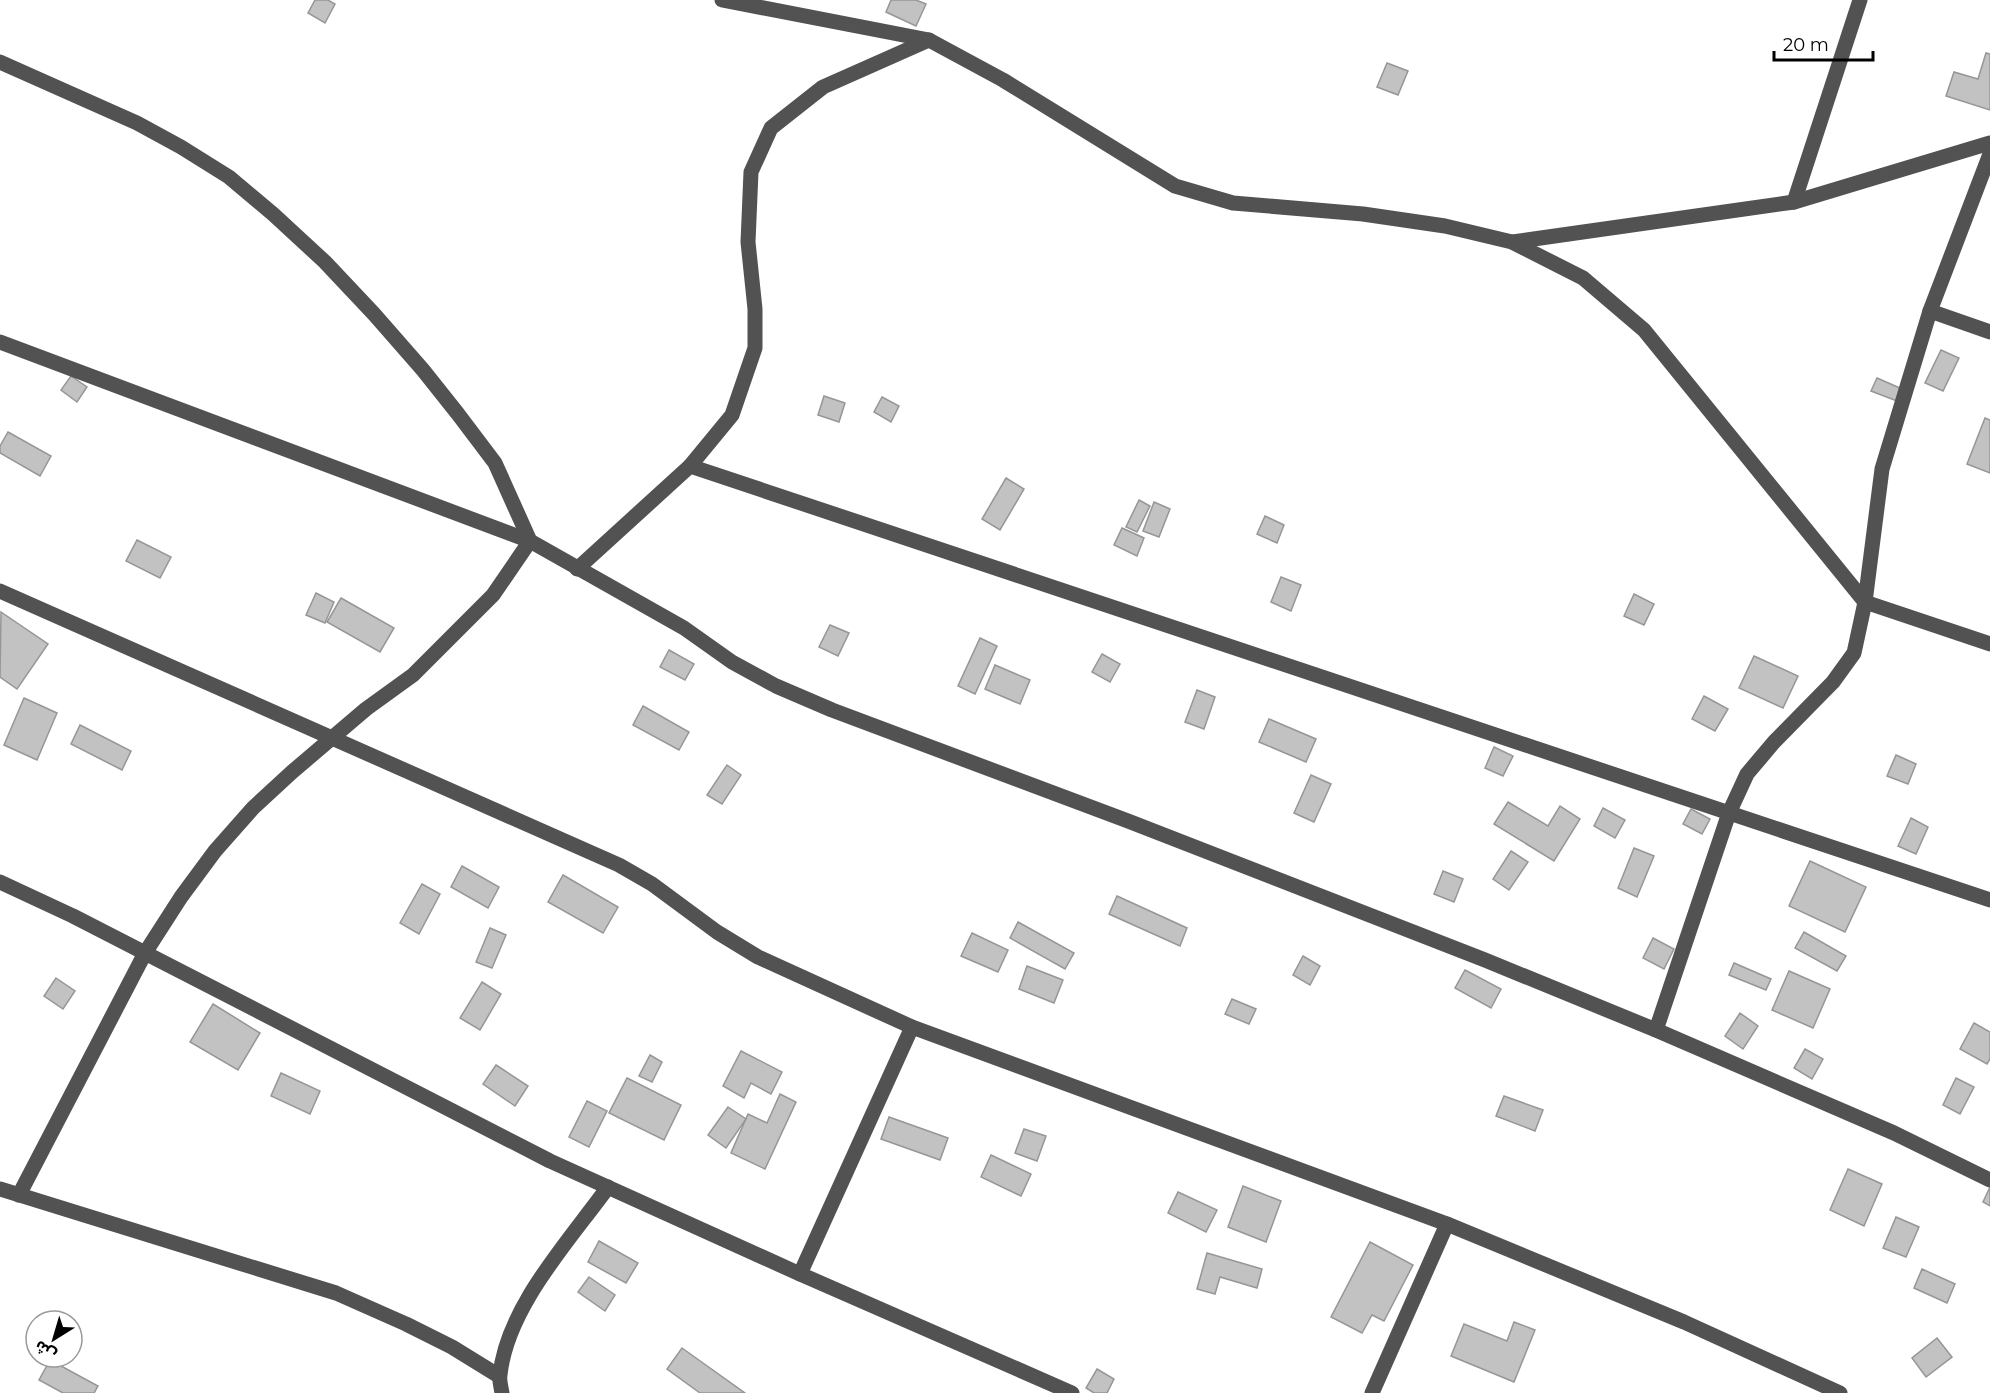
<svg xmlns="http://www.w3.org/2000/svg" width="1990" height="1393" font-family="Montserrat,'Noto Sans Arabic',sans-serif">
  <rect width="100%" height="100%" fill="#fff"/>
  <g fill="#c2c2c2" stroke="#969696" stroke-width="1.5">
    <polygon points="315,0 328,0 335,4 325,23 308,13"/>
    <polygon points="891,0 916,0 926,4 916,26 886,12"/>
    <polygon points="1986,53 1990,54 1990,110 1946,96 1954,72 1978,79"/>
    <polygon points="1387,63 1408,71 1398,95 1377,87"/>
    <polygon points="1941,350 1959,358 1943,391 1925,383"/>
    <polygon points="71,376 87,387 77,402 61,390"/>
    <polygon points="1877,378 1902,389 1897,401 1871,391"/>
    <polygon points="824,396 845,403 839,422 818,415"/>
    <polygon points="882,397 899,406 891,422 874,412"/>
    <polygon points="1985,418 1990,420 1990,473 1967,464"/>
    <polygon points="8,432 51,456 40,476 0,453 0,446"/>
    <polygon points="1006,478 1024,489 1000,530 982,519"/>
    <polygon points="1139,500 1150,506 1137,532 1126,527"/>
    <polygon points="1154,502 1170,509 1159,537 1143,531"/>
    <polygon points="1265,516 1284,525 1277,543 1257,534"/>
    <polygon points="1122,528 1144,538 1137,556 1114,545"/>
    <polygon points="137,540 171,557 160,578 126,561"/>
    <polygon points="1281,577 1301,585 1291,611 1271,602"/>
    <polygon points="316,593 334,602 325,623 306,615"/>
    <polygon points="1634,594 1654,604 1644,625 1624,616"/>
    <polygon points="341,598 394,628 380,652 327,622"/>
    <polygon points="1,612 48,644 17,689 0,677"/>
    <polygon points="830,625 849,633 838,656 819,647"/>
    <polygon points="980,638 997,646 975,694 958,686"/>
    <polygon points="669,650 694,664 685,680 660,667"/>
    <polygon points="1102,654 1120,664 1110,682 1092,672"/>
    <polygon points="1754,656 1798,676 1783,708 1739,688"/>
    <polygon points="995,665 1030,680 1020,704 985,689"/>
    <polygon points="1197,690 1215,697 1204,729 1185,722"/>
    <polygon points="1704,696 1728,709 1715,731 1692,719"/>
    <polygon points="24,698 57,713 37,760 4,745"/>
    <polygon points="643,706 689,732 679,750 633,725"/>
    <polygon points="1269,719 1316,739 1306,762 1259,742"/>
    <polygon points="80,725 131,751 122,770 71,744"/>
    <polygon points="1494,747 1513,756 1503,776 1485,768"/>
    <polygon points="1896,755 1916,764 1908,784 1887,776"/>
    <polygon points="727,765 741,775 722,804 707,795"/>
    <polygon points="1311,775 1331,784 1314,822 1294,813"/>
    <polygon points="1508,802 1548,826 1560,806 1580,819 1554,861 1494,824"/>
    <polygon points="1603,808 1625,820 1615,838 1594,826"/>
    <polygon points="1691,809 1710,819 1702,834 1683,824"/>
    <polygon points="1911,818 1928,827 1916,854 1898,846"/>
    <polygon points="1634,848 1654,856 1637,897 1618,888"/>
    <polygon points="1511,851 1528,862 1509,890 1493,879"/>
    <polygon points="1810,861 1866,887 1845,932 1789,906"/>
    <polygon points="462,866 499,887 488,908 451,887"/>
    <polygon points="1443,871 1463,879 1454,902 1434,894"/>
    <polygon points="563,875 618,907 603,933 548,902"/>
    <polygon points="422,884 440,894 419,934 400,923"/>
    <polygon points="1117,896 1187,928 1180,946 1109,914"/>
    <polygon points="1018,922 1074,953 1065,969 1010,938"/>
    <polygon points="490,928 506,935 492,968 476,962"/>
    <polygon points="1804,932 1846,956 1837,971 1795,948"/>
    <polygon points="972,933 1008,950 998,972 961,956"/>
    <polygon points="1653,938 1674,949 1664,969 1643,958"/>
    <polygon points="1303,956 1320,966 1310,985 1293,975"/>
    <polygon points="1734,963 1771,979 1766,990 1729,975"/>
    <polygon points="1027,966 1063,980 1054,1003 1019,989"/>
    <polygon points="1465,970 1501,989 1491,1008 1455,988"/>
    <polygon points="1789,971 1830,989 1813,1028 1772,1010"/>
    <polygon points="56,978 75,991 63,1009 44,996"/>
    <polygon points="482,982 501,994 480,1030 460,1018"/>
    <polygon points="1232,999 1256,1009 1249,1024 1225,1014"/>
    <polygon points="213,1004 260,1033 238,1070 190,1042"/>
    <polygon points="1740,1013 1758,1026 1743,1049 1725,1036"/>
    <polygon points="1974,1023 1990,1032 1990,1059 1987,1064 1960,1049"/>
    <polygon points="1805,1049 1823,1059 1812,1079 1794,1068"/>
    <polygon points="741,1051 782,1072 771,1094 751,1083 744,1098 723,1086"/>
    <polygon points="650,1055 662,1062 652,1082 639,1076"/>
    <polygon points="496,1065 528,1086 515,1106 483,1084"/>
    <polygon points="281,1073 320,1091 310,1114 271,1096"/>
    <polygon points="627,1078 681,1105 664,1140 609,1113"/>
    <polygon points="1956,1078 1974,1087 1960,1114 1943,1105"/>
    <polygon points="780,1094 796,1102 765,1169 731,1153 748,1114 767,1123"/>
    <polygon points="1504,1096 1543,1110 1535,1131 1496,1116"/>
    <polygon points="587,1101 607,1111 589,1147 569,1137"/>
    <polygon points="728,1107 746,1119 726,1148 708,1135"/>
    <polygon points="889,1117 948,1138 940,1160 881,1139"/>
    <polygon points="1024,1129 1046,1136 1037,1161 1015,1153"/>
    <polygon points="991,1155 1031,1174 1021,1196 981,1177"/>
    <polygon points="1848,1169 1882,1184 1864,1226 1830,1210"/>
    <polygon points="1243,1186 1281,1201 1266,1242 1228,1227"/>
    <polygon points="1990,1187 1990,1206 1983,1202"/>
    <polygon points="1178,1192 1217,1210 1206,1232 1168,1213"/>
    <polygon points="1896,1217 1919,1227 1906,1257 1883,1248"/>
    <polygon points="599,1241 638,1263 626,1283 588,1262"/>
    <polygon points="1370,1242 1413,1265 1384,1321 1372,1315 1362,1333 1331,1317"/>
    <polygon points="1207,1253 1262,1269 1257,1288 1220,1277 1215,1294 1197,1289"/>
    <polygon points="1922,1269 1955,1284 1947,1303 1914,1288"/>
    <polygon points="589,1277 615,1295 605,1311 578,1292"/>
    <polygon points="1514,1322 1535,1330 1514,1382 1451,1356 1464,1324 1507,1341"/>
    <polygon points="1937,1338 1952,1357 1926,1377 1912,1358"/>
    <polygon points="682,1348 745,1393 700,1393 667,1369"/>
    <polygon points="50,1360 98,1386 94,1393 63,1393 39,1380"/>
    <polygon points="1097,1369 1114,1379 1107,1393 1094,1393 1086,1388"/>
  </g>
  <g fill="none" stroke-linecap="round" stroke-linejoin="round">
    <g stroke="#525252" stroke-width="15">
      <polyline points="722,0 929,40 1003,80 1175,186 1233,203 1363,214 1445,226 1512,242 1583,278 1644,330 1865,602 1990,644"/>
      <polyline points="0,62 137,123 181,147 229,177 273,214 325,262 374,314 423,370 458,414 495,463 530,541 493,595 413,675 366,709 292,772 253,808 215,851 181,897 145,953 19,1195"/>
      <polyline points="1794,202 1860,0"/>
      <polyline points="1513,242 1794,202 1990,143"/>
      <polyline points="1930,311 1990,332"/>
      <polyline points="0,342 530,541 684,628 732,662 776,686 832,710 1128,821 1485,960 1656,1030 1894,1133 1990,1180"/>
      <polyline points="690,466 1990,900"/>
      <polyline points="577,569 690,466 732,415 755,348 755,309 748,242 751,172 771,128 823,87 929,40"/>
      <polyline points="0,591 619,865 652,884 717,932 758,957 912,1027 1447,1224 1684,1322 1840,1393"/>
      <polyline points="0,882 73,916 550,1161 800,1274 1072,1393"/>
      <polyline points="1656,1030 1729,813 1747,774 1774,742 1833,682 1854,653 1865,602 1882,469 1930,311 1990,154"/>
      <polyline points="0,1189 336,1293 406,1324 452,1347 499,1376"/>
      <polyline points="800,1274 912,1027"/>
      <path d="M502,1393C501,1387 499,1380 500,1375C507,1307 569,1241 608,1187"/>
      <polyline points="1372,1393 1447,1224"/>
    </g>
  </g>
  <g transform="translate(54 1339) rotate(217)"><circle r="28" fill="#ffffff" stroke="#999999" stroke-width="1.5"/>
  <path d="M0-4.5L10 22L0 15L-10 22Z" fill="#000000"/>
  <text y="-9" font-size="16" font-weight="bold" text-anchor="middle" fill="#000000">ش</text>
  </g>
  <path d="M1774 51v9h99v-9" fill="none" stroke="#000000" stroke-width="3"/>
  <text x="1783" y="51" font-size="18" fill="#000000" stroke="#ffffff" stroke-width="4.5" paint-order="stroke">20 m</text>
</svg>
